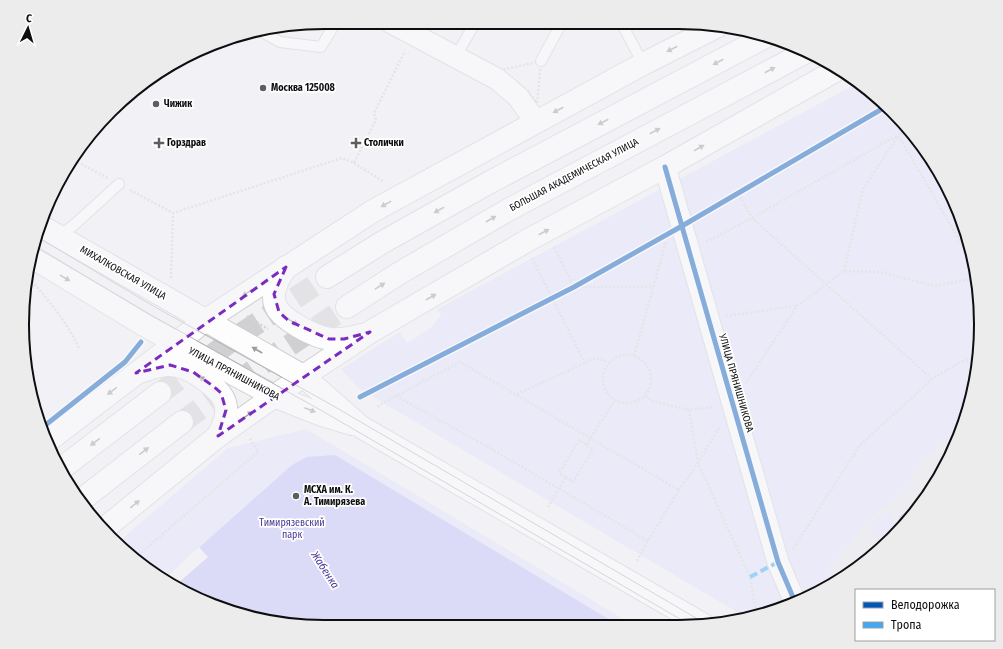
<svg xmlns="http://www.w3.org/2000/svg" width="1003" height="649" font-family="'Fira Sans Condensed',sans-serif">
  <rect width="100%" height="100%" fill="#f2f2f5"/>
  <polygon fill="#e4e4ec" points="966,418 941,476 906,524 862,565 818,592 810,573"/>
  <g fill="#e0e0fa">
    <polygon points="856,84 878,97 918,140 950,190 971,246 980,304 978,364 965,420 913,471 909,487 869,519 828,570 836,581 812,596 806,598 800,582 785,596 788,605 757,617 747,618 358,388 341,369 400,332 407,343 432,327 441,315 437,309 441,307"/>
    <polygon points="306,429 635,626 285,624 209,604 125,552 117,543 228,448"/>
    <polygon points="881,513 891,513 895,522 901,528 886,543 871,534 871,523"/>
  </g>
  <g fill="#c1bef8">
    <polygon points="335,455 620,626 285,624 209,604 166,577 292,465 307,457"/>
    <polygon points="921,500 923,501 903,526 899,522 899,517"/>
  </g>
  <polygon fill="#f2f2f5" points="199,547 208,557 177,584 166,577"/>
  <g fill="none" stroke-linecap="round" stroke-linejoin="round">
    <g stroke="#d0d0d3" stroke-width="22" stroke-dasharray="22 11" stroke-linecap="butt">
      <polyline points="160,393 238,336 327,277"/>
      <polyline points="182,422 272,357 347,307"/>
    </g>
    <defs>
      <g id="lane">
        <polyline points="622,24 643,64"/>
        <polyline points="262,32 280,42 321,47 336,22"/>
        <polyline points="456,56 475,23"/>
        <polyline points="541,61 561,24"/>
        <polyline points="59,237 75,224 119,184"/>
      </g>
      <g id="street">
        <polyline points="390,22 497,79 518,97 536,122"/>
        <polyline points="665,167 778,562 795,602"/>
      </g>
      <g id="secondary">
        <polyline points="39,225 303,376 361,427 704,625"/>
        <polyline points="32,257 144,325 274,396 322,415 352,424"/>
        <path d="M286,267C279,278 271,290 275,304C279,319 315,337 330,339C341,340 351,338 361,335"/>
        <polyline points="327,277 383,242 492,181 765,37"/>
        <polyline points="347,307 398,274 508,210 806,52"/>
        <path d="M143,371C151,368 160,365 170,365C181,365 192,371 201,377C226,395 234,406 218,436"/>
        <polyline points="49,440 206,320 373,211 643,64 720,25"/>
        <polyline points="62,468 160,393"/>
        <polyline points="80,501 182,422"/>
        <polyline points="105,528 218,436 293,383 370,332 530,239 665,167 835,71"/>
      </g>
    </defs>
    <use href="#lane" stroke="#cfcfd1" stroke-width="12"/>
    <use href="#street" stroke="#cfcfd1" stroke-width="23"/>
    <use href="#secondary" stroke="#cfcfd1" stroke-width="24"/>
    <g stroke="#d4d4d6" stroke-width="2.5" stroke-dasharray="2 2" stroke-linecap="butt">
      <polygon points="541,61 537,103 527,90 502,70"/>
      <polyline points="908,129 898,135 964,248 969,242"/>
      <polyline points="74,160 108,178"/>
      <polyline points="354,163 384,182"/>
      <polyline points="130,190 173,213 342,158 354,163 376,120 374,113 405,51"/>
      <polyline points="738,193 752,218 932,379"/>
      <polyline points="706,242 752,218 898,135"/>
      <polyline points="554,247 574,287 653,287"/>
      <polyline points="964,248 973,263"/>
      <polyline points="532,258 585,363"/>
      <polyline points="844,271 863,189 898,136"/>
      <polyline points="171,278 173,213"/>
      <path d="M32,281C50,303 69,324 79,349"/>
      <polyline points="247,316 268,329"/>
      <polyline points="726,316 796,306"/>
      <circle cx="627" cy="379" r="24"/>
      <polyline points="634,356 666,241"/>
      <polyline points="746,383 797,306 844,271 881,272 934,286 976,278"/>
      <path d="M517,394L585,363C596,356 598,358 609,363"/>
      <polyline points="645,396 653,401 689,410 714,407"/>
      <polyline points="378,407 379,405 460,362 679,490 648,541 488,447 396,396"/>
      <polyline points="689,410 698,463 750,577 757,617"/>
      <polyline points="566,477 573,482 593,449 586,445 615,400"/>
      <polyline points="679,490 698,463 720,426"/>
      <polyline points="548,507 566,477 559,473 579,440 586,445"/>
      <polyline points="793,549 860,445 932,379 959,363 979,355"/>
      <polyline points="135,558 258,452 249,437"/>
      <polyline points="637,561 648,541"/>
    </g>
    <use href="#lane" stroke="#fdfdfe" stroke-width="10"/>
    <use href="#street" stroke="#fdfdfe" stroke-width="21"/>
    <use href="#secondary" stroke="#fdfdfe" stroke-width="22"/>
    <g stroke="#b3b3b4" stroke-width="1">
      <polyline points="36,236 155,307 330,404 708,625"/>
      <polyline points="34,246 151,315 324,412 692,626"/>
    </g>
    <polyline stroke="#3fa9f5" stroke-width="4" stroke-dasharray="8 4" stroke-linecap="butt" points="750,577 778,562"/>
    <defs>
      <g id="cycleway">
        <polyline points="665,167 778,562 795,602"/>
        <polyline points="360,397 574,287 682,226 887,106"/>
        <polyline points="43,427 125,362 141,342"/>
      </g>
    </defs>
    <use href="#cycleway" stroke="#fff" stroke-width="8"/>
    <use href="#cycleway" stroke="#0057b8" stroke-width="5"/>
  </g>
  <defs><path id="oneway-solid" d="M-6-.8H1V-3.2L6.5 0L1 3.2V.8H-6Z"/></defs>
  <g fill="#9d9d9f">
    <use href="#oneway-solid" transform="translate(672 49) rotate(153)"/>
    <use href="#oneway-solid" transform="translate(718 62) rotate(152)"/>
    <use href="#oneway-solid" transform="translate(770 70) rotate(-28)"/>
    <use href="#oneway-solid" transform="translate(558 110) rotate(152)"/>
    <use href="#oneway-solid" transform="translate(603 122) rotate(152)"/>
    <use href="#oneway-solid" transform="translate(655 131) rotate(-28)"/>
    <use href="#oneway-solid" transform="translate(699 148) rotate(-29)"/>
    <use href="#oneway-solid" transform="translate(386 204) rotate(151)"/>
    <use href="#oneway-solid" transform="translate(439 210) rotate(151)"/>
    <use href="#oneway-solid" transform="translate(491 219) rotate(-30)"/>
    <use href="#oneway-solid" transform="translate(544 232) rotate(-28)"/>
    <use href="#oneway-solid" transform="translate(65 278) rotate(31)"/>
    <use href="#oneway-solid" transform="translate(380 286) rotate(-32)"/>
    <use href="#oneway-solid" transform="translate(247 293) rotate(146)"/>
    <use href="#oneway-solid" transform="translate(431 297) rotate(-30)"/>
    <use href="#oneway-solid" transform="translate(293 322) rotate(31)"/>
    <use href="#oneway-solid" transform="translate(257 350) rotate(-150)"/>
    <use href="#oneway-solid" transform="translate(204 380) rotate(-145)"/>
    <use href="#oneway-solid" transform="translate(112 391) rotate(142)"/>
    <use href="#oneway-solid" transform="translate(310 410) rotate(21)"/>
    <use href="#oneway-solid" transform="translate(248 415) rotate(-36)"/>
    <use href="#oneway-solid" transform="translate(95 442) rotate(143)"/>
    <use href="#oneway-solid" transform="translate(144 451) rotate(-38)"/>
    <use href="#oneway-solid" transform="translate(135 504) rotate(-39)"/>
  </g>
  <path d="M0 0H1003V649H0ZM286,267L274,294L279,312L289,321L329,339H344L370,332L218,436L226,410L221,393L213,386L193,372L170,365L136,373Z" fill="#f2f2f5" fill-opacity=".55" fill-rule="evenodd"/>
  <path fill="none" stroke="#7b2cbf" stroke-width="3" stroke-dasharray="8 5" stroke-linejoin="round" d="M286,267L274,294L279,312L289,321L329,339H344L370,332L218,436L226,410L221,393L213,386L193,372L170,365L136,373Z"/>
  <g fill="#5e5e60" stroke="#fff" stroke-width="1.5">
    <circle cx="263" cy="88" r="4"/>
    <circle cx="156" cy="104" r="4"/>
    <path d="M157 137h4v4h4v4h-4v4h-4v-4h-4v-4h4z"/>
    <path d="M354 137h4v4h4v4h-4v4h-4v-4h-4v-4h4z"/>
    <circle cx="296" cy="496" r="4"/>
  </g>
  <g text-anchor="middle" dominant-baseline="central" stroke-width="3.5" stroke-linejoin="round" paint-order="stroke">
    <g font-size="10" font-weight="bold" fill="#0e0e10" stroke="#fff" text-anchor="start">
      <text x="271" y="88">Москва 125008</text>
      <text x="164" y="104">Чижик</text>
      <text x="167" y="143">Горздрав</text>
      <text x="364" y="143">Столички</text>
      <text x="304" y="490">МСХА им. К.<tspan x="304" dy="12">А. Тимирязева</tspan></text>
    </g>
    <g font-size="10" fill="#0e0e10" stroke="#fff">
      <text transform="translate(574 175) rotate(-28)">БОЛЬШАЯ АКАДЕМИЧЕСКАЯ УЛИЦА</text>
      <text transform="translate(123 273) rotate(30)">МИХАЛКОВСКАЯ УЛИЦА</text>
      <text transform="translate(234 374) rotate(28)">УЛИЦА ПРЯНИШНИКОВА</text>
      <text transform="translate(736 383) rotate(74)">УЛИЦА ПРЯНИШНИКОВА</text>
    </g>
    <g font-size="10" fill="#473695" stroke="#fff">
      <text x="292" y="523">Тимирязевский<tspan x="292" dy="12">парк</tspan></text>
    </g>
    <g font-size="11" font-style="italic" fill="#4c3c9b" stroke="#fff">
      <text transform="translate(325 570) rotate(57)">Жабенка</text>
    </g>
  </g>
  <path d="M0 0H1003V649H0ZM324 29H679A295 295 0 0 1 974 324V325A295 295 0 0 1 679 620H324A295 295 0 0 1 29 325V324A295 295 0 0 1 324 29Z" fill="#ececec" fill-rule="evenodd"/>
  <path fill="none" stroke="#0e0e10" stroke-width="2" d="M324 29H679A295 295 0 0 1 974 324V325A295 295 0 0 1 679 620H324A295 295 0 0 1 29 325V324A295 295 0 0 1 324 29Z"/>
  <rect x="855" y="589" width="140" height="52" fill="#ffffff" stroke="#9f9f9f"/>
  <rect x="863" y="602" width="20" height="6" fill="#0057b8" stroke="#9f9f9f"/>
  <text x="891" y="609" font-size="12" fill="#0e0e10">Велодорожка</text>
  <rect x="863" y="622" width="20" height="6" fill="#3fa9f5" stroke="#9f9f9f"/>
  <text x="891" y="629" font-size="12" fill="#0e0e10">Тропа</text>
  <g transform="translate(28 28) rotate(5)" stroke="#ffffff" stroke-width="3" paint-order="stroke">
  <path d="M0-3L7 15L0 10L-7 15Z" fill="#0e0e10"/>
  <text y="-6" font-size="11" font-weight="bold" text-anchor="middle" fill="#0e0e10">С</text>
  </g>
</svg>
